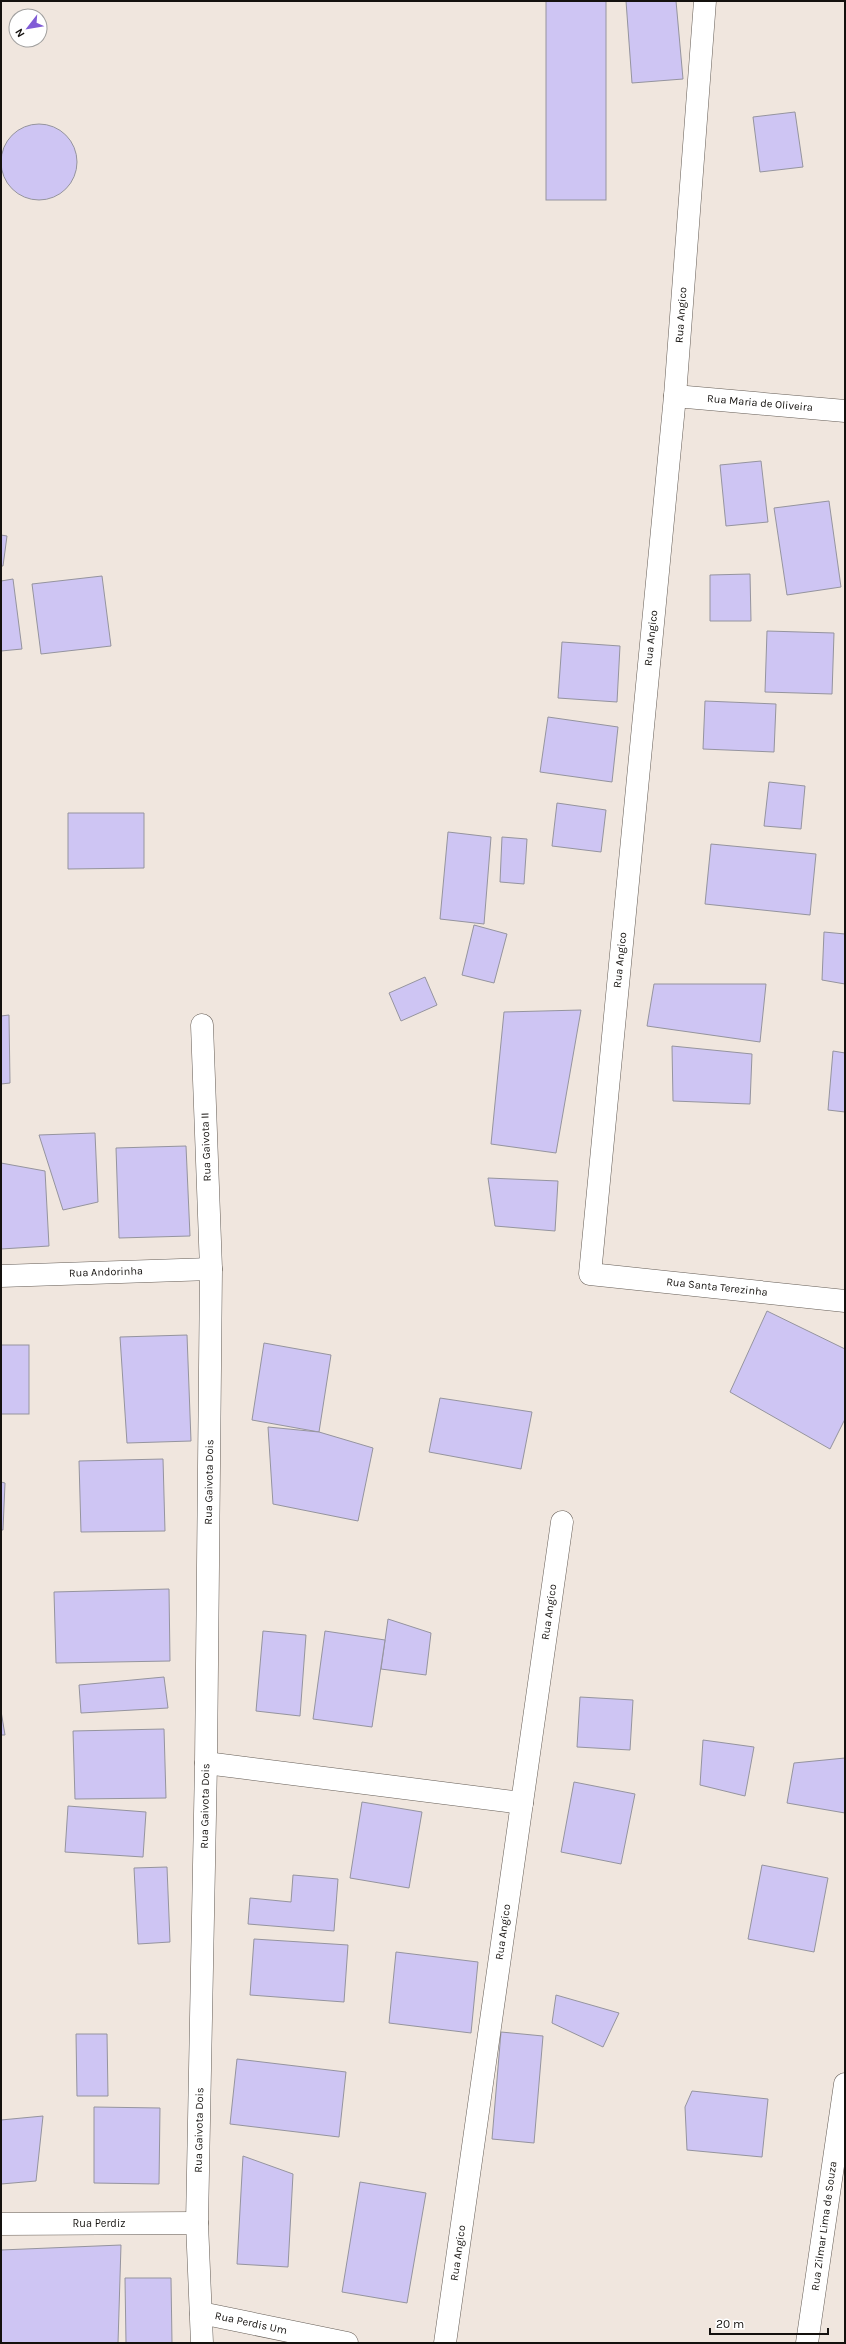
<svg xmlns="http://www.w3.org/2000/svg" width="846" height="2344" font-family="Karla,sans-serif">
  <rect width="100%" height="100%" fill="#f0e6de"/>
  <g fill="#cec5f3" stroke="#95949e">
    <rect x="546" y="1" width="60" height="199"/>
    <polygon points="626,1 676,1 683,79 632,83"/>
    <polygon points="795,112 803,167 760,172 753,117"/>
    <circle cx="39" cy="162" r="38"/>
    <polygon points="761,461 768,522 726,526 720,465"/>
    <polygon points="829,501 841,587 787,595 774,508"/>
    <polygon points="1,535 7,536 3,566 1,566"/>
    <polygon points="750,574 751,621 710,621 710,575"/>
    <polygon points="102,576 111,646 41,654 32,584"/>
    <polygon points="13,579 22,649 1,651 1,581"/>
    <polygon points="767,631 834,633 832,694 765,692"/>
    <polygon points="562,642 620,646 617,702 558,698"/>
    <polygon points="705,701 776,704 774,752 703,749"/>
    <polygon points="548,717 618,727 612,782 540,772"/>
    <polygon points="769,782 805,786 801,829 764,826"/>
    <polygon points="557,803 606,810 601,852 552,846"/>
    <polygon points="68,813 144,813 144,868 68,869"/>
    <polygon points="448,832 491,837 484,924 440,919"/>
    <polygon points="502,837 527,839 524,884 500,882"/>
    <polygon points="711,844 816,854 810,915 705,904"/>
    <polygon points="474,925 507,934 494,983 462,975"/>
    <polygon points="824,932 845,934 845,984 822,980"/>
    <polygon points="425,977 437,1005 401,1021 389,993"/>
    <polygon points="654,984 766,984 760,1042 647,1026"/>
    <polygon points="581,1010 556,1153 491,1144 504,1012"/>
    <polygon points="9,1015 10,1083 1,1084 1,1016"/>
    <polygon points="672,1046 752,1054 750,1104 673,1101"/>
    <polygon points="833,1051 845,1053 845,1112 828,1110"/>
    <polygon points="95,1133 98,1202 63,1210 39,1135"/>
    <polygon points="186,1146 190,1236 119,1238 116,1148"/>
    <polygon points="1,1163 45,1171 49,1246 1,1249"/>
    <polygon points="488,1178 558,1181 555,1231 495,1226"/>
    <polygon points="767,1311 845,1349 845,1419 830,1449 730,1392"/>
    <polygon points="187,1335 191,1441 127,1443 120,1337"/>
    <polygon points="264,1343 331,1355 319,1432 252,1420"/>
    <rect x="1" y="1345" width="28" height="69"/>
    <polygon points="440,1398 532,1412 521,1469 429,1452"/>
    <polygon points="268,1427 319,1432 373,1448 358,1521 273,1504"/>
    <polygon points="163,1459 165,1531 81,1532 79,1461"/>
    <polygon points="1,1482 5,1483 3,1530 1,1530"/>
    <polygon points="169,1589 170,1661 56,1663 54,1592"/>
    <polygon points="388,1619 431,1633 426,1675 381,1669"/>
    <polygon points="263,1631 306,1635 300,1716 256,1711"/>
    <polygon points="325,1631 385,1640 372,1727 313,1719"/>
    <polygon points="164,1677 168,1708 81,1713 79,1685"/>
    <polygon points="580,1697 633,1700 630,1750 577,1747"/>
    <polygon points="1,1711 5,1735 1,1735"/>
    <polygon points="164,1729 166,1798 75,1799 73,1731"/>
    <polygon points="703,1740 754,1747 745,1796 700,1785"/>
    <polygon points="845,1758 845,1813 787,1803 794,1763"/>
    <polygon points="574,1782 635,1794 621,1864 561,1852"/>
    <polygon points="362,1802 422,1812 409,1888 350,1878"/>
    <polygon points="68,1806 146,1812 143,1857 65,1852"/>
    <polygon points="762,1865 828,1878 814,1952 748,1939"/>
    <polygon points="167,1867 170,1942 138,1944 134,1868"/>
    <polygon points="293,1875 338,1879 334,1931 248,1924 250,1898 291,1902"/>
    <polygon points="254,1939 348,1945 344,2002 250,1995"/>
    <polygon points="396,1952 478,1962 471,2033 389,2023"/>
    <polygon points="556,1995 619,2013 603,2047 552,2023"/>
    <polygon points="501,2032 543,2036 534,2143 492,2139"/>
    <polygon points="76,2034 107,2034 108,2096 77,2096"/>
    <polygon points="237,2059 346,2072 339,2137 230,2124"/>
    <polygon points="692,2091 768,2099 762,2157 687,2150 685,2107"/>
    <polygon points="94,2107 160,2108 159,2184 94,2183"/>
    <polygon points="43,2116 36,2181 1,2184 1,2120"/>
    <polygon points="243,2156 293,2174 288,2267 237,2264"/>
    <polygon points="360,2182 426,2193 407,2303 342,2292"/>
    <polygon points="121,2245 118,2343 1,2343 1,2250"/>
    <polygon points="125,2278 171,2278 172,2343 126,2343"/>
  </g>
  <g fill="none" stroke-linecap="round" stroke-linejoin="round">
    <defs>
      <g id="street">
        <polyline points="705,1 675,396 590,1274 845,1301"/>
        <polyline points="675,396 845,411"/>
        <polyline points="1,1276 211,1269"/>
        <polyline points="206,1763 522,1803"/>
        <polyline points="1,2224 197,2223"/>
        <polyline points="201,2313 347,2343"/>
        <polyline points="202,2343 197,2223 206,1763 211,1269 202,1025"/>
        <polyline points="445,2343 562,1522"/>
        <polyline points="807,2343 845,2084"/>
      </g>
    </defs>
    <use href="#street" stroke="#655d56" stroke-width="23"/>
    <use href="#street" stroke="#fff" stroke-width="22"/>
  </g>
  <g text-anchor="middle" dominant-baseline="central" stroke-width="3.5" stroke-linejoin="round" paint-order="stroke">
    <g font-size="11" fill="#14110e" stroke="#fff">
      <text transform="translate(681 315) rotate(-86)">Rua Angico</text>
      <text transform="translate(760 403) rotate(5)">Rua Maria de Oliveira</text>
      <text transform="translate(651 638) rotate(-84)">Rua Angico</text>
      <text transform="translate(620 960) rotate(-84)">Rua Angico</text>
      <text transform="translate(206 1147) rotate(-92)">Rua Gaivota II</text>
      <text transform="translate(106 1272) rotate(-2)">Rua Andorinha</text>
      <text transform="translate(717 1287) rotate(6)">Rua Santa Terezinha</text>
      <text transform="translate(209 1482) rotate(-89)">Rua Gaivota Dois</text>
      <text transform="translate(549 1612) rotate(-82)">Rua Angico</text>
      <text transform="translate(205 1806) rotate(-89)">Rua Gaivota Dois</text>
      <text transform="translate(503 1932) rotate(-82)">Rua Angico</text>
      <text transform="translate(199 2130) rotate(-89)">Rua Gaivota Dois</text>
      <text x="99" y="2223">Rua Perdiz</text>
      <text transform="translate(824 2226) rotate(-82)">Rua Zilmar Lima de Souza</text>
      <text transform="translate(458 2253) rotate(-82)">Rua Angico</text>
      <text transform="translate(251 2323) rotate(12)">Rua Perdis Um</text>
    </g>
  </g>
  <rect width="846" height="2344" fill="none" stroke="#14110e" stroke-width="4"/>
  <g transform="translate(28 28) rotate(239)"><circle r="19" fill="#ffffff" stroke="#a1a09f"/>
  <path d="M0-3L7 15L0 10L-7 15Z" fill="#805cd6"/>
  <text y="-6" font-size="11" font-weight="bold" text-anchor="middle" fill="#14110e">N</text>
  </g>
  <path d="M710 2328v6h118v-6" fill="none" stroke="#14110e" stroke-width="2"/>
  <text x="716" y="2328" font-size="12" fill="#14110e" stroke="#ffffff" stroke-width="3" paint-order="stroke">20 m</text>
</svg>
